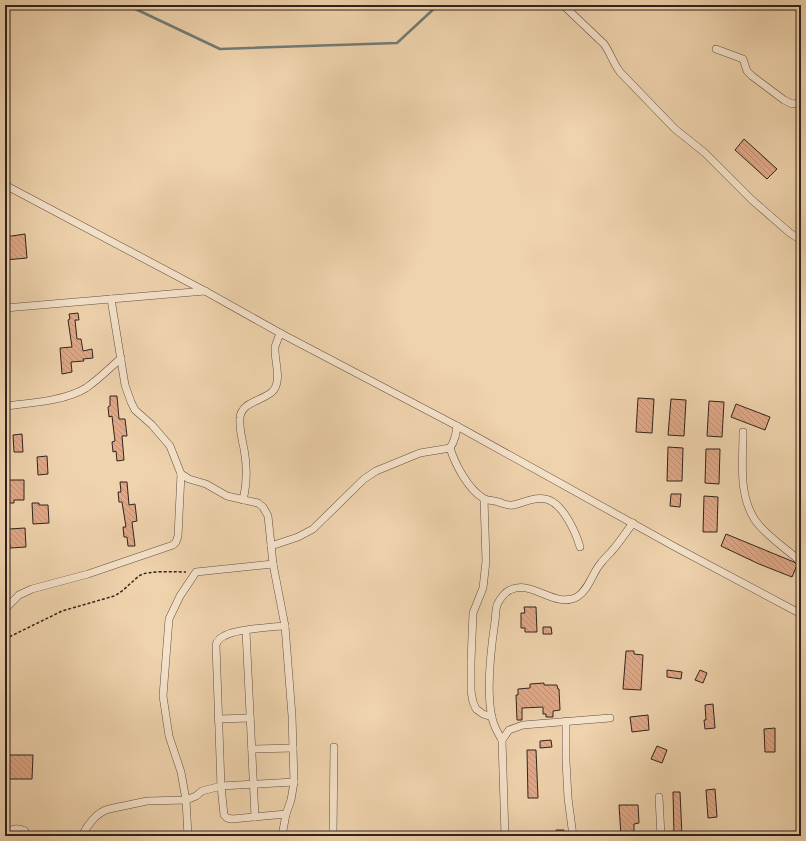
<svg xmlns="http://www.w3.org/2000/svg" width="806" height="841" font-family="'IM FELL English',serif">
  <defs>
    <pattern id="building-back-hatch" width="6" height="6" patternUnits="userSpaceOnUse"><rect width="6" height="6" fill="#e2a988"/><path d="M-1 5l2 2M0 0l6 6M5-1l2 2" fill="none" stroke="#c29175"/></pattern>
  </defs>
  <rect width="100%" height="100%" fill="#efd3ad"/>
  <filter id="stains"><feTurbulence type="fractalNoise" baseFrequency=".005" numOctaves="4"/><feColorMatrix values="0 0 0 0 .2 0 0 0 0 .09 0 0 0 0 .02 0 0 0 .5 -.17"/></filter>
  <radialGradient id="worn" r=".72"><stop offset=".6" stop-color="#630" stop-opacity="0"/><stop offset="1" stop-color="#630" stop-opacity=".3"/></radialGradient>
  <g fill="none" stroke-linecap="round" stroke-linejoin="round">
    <polyline stroke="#717b76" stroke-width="2.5" points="127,5 220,49 397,43 438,5"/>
  </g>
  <g fill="url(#building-back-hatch)" stroke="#30231d">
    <polygon points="744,139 777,169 767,179 735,150"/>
    <polygon points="25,234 27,258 5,260 5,237"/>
    <polygon points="78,313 79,320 75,320 77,339 81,339 83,351 92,349 93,358 83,359 84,361 71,362 72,372 62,374 60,348 72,347 68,320 70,319 69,314"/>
    <polygon points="110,396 117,396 119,419 125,419 127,436 122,436 124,460 117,461 116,451 113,452 112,442 115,441 113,425 112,416 109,417 108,407 110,406"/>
    <polygon points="638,398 654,399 652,433 636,432"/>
    <polygon points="671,399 686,400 684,436 668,435"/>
    <polygon points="709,401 724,402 722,437 707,436"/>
    <polygon points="736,404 770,417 765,430 731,417"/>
    <polygon points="22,434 23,452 14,452 13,435"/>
    <polygon points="668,447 683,448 682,481 667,481"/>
    <polygon points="706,449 720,449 719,484 705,483"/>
    <polygon points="47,456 48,474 38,475 37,457"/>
    <polygon points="8,480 24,480 24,500 14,500 14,503 8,503"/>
    <polygon points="120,482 127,482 129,505 135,504 137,521 132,522 135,546 128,546 127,537 124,537 123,527 126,527 122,502 119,502 118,492 121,492"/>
    <polygon points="671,494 681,494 680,507 670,506"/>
    <polygon points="704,496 718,497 717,532 703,532"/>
    <polygon points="32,503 39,503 39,505 48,505 49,523 33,524"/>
    <polygon points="25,528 26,547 10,548 9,529"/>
    <polygon points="726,534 794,562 797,565 792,577 759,564 721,546"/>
    <polygon points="524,607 536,607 537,632 525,632 525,628 521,628 521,613 525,613"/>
    <polygon points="543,627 551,627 552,634 543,634"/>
    <polygon points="626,651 634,651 634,654 643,655 641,690 623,689"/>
    <polygon points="667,670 682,672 681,679 667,677"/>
    <polygon points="700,670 707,673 703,683 695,680"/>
    <polygon points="544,683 544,685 557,685 558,689 559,689 560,710 553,711 553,717 546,717 546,714 543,714 543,707 522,708 522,720 517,720 516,695 518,695 518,689 530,688 530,684"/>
    <polygon points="713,704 715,728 705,729 704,720 706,720 705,705"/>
    <polygon points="648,715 649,730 632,732 630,717"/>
    <polygon points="775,728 775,752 765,752 764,729"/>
    <polygon points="551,740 552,747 540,748 540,741"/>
    <polygon points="657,746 667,750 662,763 651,759"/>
    <polygon points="527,750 536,750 538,798 528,798"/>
    <polygon points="5,755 33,755 32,779 5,779"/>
    <polygon points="715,789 717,817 708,818 706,790"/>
    <polygon points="673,792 680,792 682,836 674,836"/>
    <polygon points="619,805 638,805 639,823 634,824 634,836 621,836"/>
    <polygon points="556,830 564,830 565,836 556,836"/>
  </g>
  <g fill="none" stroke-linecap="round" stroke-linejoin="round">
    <defs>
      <g id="minor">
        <path d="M563,5L604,44C610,52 613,63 620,72L675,129L705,153L752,200L790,233L801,240"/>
        <polyline points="716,49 743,59 747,71 752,76 784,100 792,104 801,103"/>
        <polyline points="5,185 205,291 280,333 457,426 677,548 801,614"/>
        <polyline points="111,299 125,385 131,402 135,410 152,425 170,446 181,474 189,479 206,484 227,496 258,503 263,507 268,516 273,564 285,626 292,716 294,782 291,800 286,814 282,836"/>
        <polyline points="5,308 205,291"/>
        <path d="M5,406C30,403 65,401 86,388C99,379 110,368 121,358"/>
        <path d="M743,432C743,461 738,494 755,520C766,536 787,549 801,562"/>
        <path d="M450,448C455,464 468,489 483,498C487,501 493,500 498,502C503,503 507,506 513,505C524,503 537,495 549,500C564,506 576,533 580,547"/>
        <polyline points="484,499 486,561 483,588 473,613 471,661 471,691 473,702 476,709 483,714 492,717"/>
        <path d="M243,500C247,484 247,465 244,449C242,439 239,428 240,418C241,402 262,401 272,392C283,381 274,361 275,347C276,343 279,337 280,333"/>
        <path d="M271,546L298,537L313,529L364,479L376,471L420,453L450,448C455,441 456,434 457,426"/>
        <polyline points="5,609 19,595 32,589 88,574 173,545 176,542 178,536 181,474"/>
        <path d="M285,626C270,627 236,629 224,636C220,638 217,641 216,645L221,786L224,815L227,818L232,819L286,814"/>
        <polyline points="246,631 255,817"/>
        <polyline points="218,719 250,718"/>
        <polyline points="566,721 566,761 568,798 573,836"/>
        <polyline points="502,740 509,730 523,725 610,718"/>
        <polyline points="252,749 293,748"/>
        <polyline points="659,797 661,836"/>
        <path d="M5,833C13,829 17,827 25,831L27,836"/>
        <path d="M82,836C87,825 97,812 109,809L147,801L186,800L196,796L202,791L221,786L294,782"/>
        <polyline points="188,836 186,800 181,772 169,736 163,696 169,619 180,596 196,572 273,564"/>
        <polyline points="333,836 334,747"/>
        <path d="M505,836L502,740C497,732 494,726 492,718C486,691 491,648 495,621C496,616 495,608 498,603C500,599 505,592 510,590C532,579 555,609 577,597C589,590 592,573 601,563C604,559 608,555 611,552C619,543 626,532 633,523"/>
      </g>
    </defs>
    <use href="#minor" stroke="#604f41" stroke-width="8"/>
    <path stroke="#30231d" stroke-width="1.5" stroke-dasharray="3 2" stroke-linecap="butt" d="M5,639L62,611L114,596C124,591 130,583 139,576C147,570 175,572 186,572"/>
    <use href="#minor" stroke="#f5e2ca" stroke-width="7"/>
  </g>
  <rect width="806" height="841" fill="none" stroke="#efd3ad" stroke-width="20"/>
  <rect x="6" y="6" width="794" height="829" fill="none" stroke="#30231d" stroke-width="2"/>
  <rect x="10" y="10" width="786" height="821" fill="none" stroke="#30231d"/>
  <rect width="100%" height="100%" filter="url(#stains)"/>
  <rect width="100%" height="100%" fill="url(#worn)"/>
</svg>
